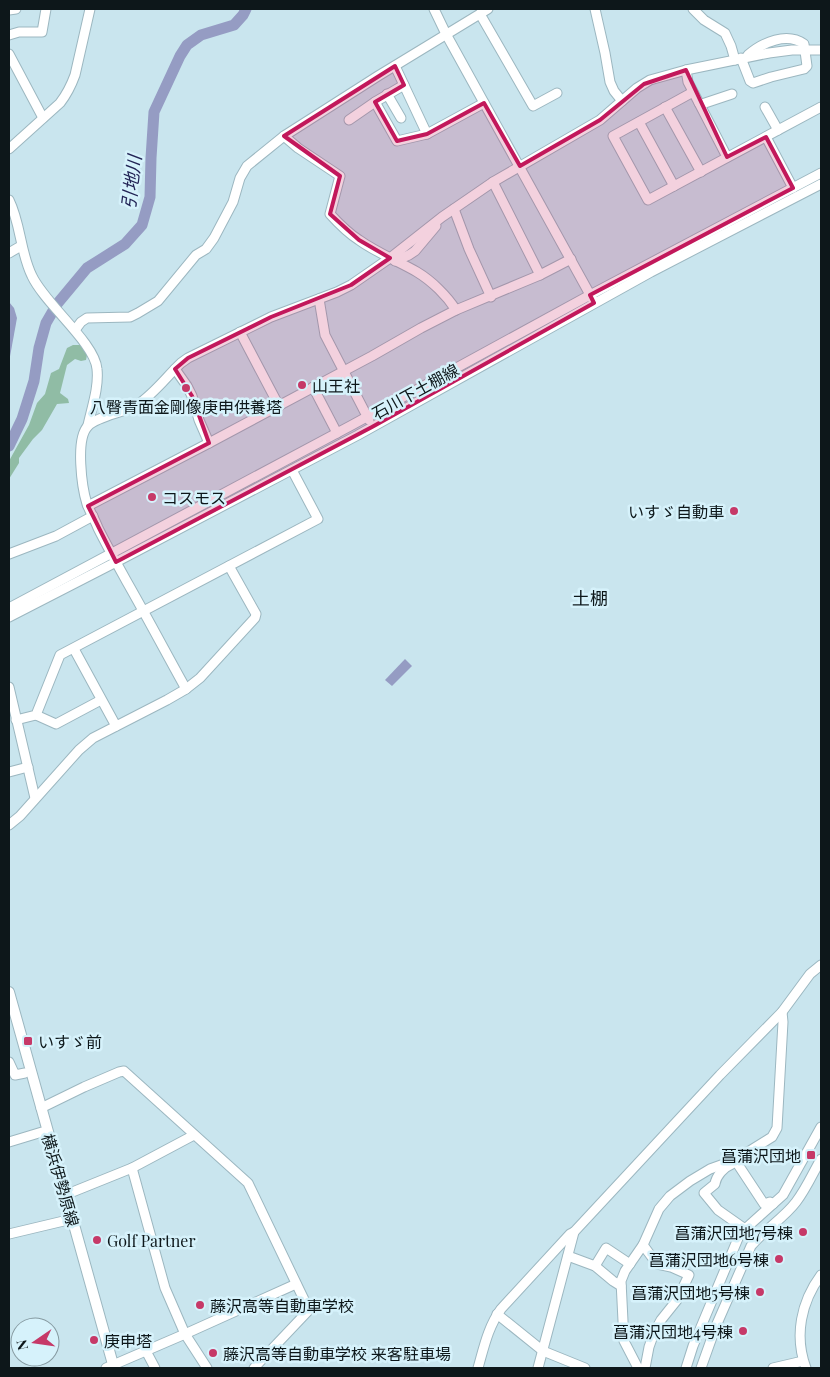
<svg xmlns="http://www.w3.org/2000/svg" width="830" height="1377" font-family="'Playfair Display','Noto Sans JP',serif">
  <rect width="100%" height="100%" fill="#c9e5ee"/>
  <polygon fill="#90bca5" points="73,345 82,345 87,355 86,360 81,361 75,359 67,365 60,393 68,399 69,403 57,404 42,430 33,439 19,458 19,463 9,479 9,461 29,425 37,403 45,394 51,373 59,369 67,348"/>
  <g fill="#959cc3">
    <polygon points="9,302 14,308 17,318 9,362"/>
    <polygon points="405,659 412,666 392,686 385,680"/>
  </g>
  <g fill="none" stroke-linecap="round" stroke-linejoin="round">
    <polyline stroke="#959cc3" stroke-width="11" points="9,446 22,419 34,381 39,348 46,323 57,304 87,268 125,244 142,225 150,197 151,158 154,112 180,56 187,45 201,35 234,25 243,15 246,9"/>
    <defs>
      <g id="minor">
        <polyline points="434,9 446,34 593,300"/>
        <polyline points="595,9 605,53 610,82 614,91 622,101"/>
        <polyline points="693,9 704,20 725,33 731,46 735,60"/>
        <polyline points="9,10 16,9"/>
        <polyline points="480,14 533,106 557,93"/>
        <polyline points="9,35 19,32 42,32 46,9"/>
        <polyline points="9,54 43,118"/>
        <path d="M741,58L750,81L753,83L771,77L804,69L807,66L804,44C787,32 763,42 748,55"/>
        <polyline points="395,66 427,134 484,103"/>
        <polyline points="686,70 688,82 699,103 702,104 732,94"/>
        <polyline points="693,92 613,136 648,200 821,107"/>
        <polyline points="387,94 401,118"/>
        <polyline points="375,102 397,141 427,134"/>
        <polyline points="699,103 727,157"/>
        <polyline points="665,107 701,172"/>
        <polyline points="765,107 778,130"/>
        <polyline points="349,120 375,102 404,85"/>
        <polyline points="639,122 674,186"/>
        <path d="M284,136L298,148L340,176L330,214C339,224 348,233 359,240C377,253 398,261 417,272C432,281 447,296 456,310"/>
        <polyline points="766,137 793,188"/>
        <path d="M9,149L60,103C67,94 71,86 75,75L90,9"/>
        <polyline points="493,182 540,275"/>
        <path d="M9,200C21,224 20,252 32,276C45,304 95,343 97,369C99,387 92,407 88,425"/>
        <polyline points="454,209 469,249 491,297"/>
        <polyline points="9,253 21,246"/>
        <polyline points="395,261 409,255 415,251 436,226"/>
        <polyline points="319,299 325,335 369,420"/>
        <polyline points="75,330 81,322 87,318 130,317 138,313 158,301 196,255 206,249 214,238 233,202 240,178 247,166 284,136 378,76 488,9"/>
        <polyline points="240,332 279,406"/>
        <polyline points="175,369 187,386 192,396 199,420 209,443"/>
        <polyline points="313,387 337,433"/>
        <polyline points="88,506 209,443 372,356 421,328 456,310 540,275 571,259"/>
        <polyline points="9,554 56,536 93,516"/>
        <polyline points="9,608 352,425 590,295 821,173"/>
        <polyline points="9,617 116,562 358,435 651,272 821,184"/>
        <polyline points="74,649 116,726"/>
        <polyline points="9,687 35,798"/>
        <path d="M186,689C166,653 147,617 127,582C117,564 107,546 98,528C95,520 90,512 87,504C82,488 75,439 88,426C98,416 123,413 137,405C154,394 167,376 181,363L188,358L271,317L337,292L351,285L390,258L442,217L493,182L600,120L637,88L650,80L686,70L769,53L792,50H821"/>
        <polyline points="36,715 56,724 101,700"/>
        <polyline points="16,720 36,715 60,655 318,519 292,470"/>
        <polyline points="9,772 28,767"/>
        <polyline points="9,825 20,816 79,750 93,738 167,700 186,689 200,678 255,618 256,614 229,566"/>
        <polyline points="9,1062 15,1075 25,1073"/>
        <polyline points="41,1108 84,1087 119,1072 124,1071 248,1183 309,1310 254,1368"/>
        <polyline points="9,1142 42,1132"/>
        <polyline points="735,1160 764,1204 770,1202 773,1204"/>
        <path d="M732,1164C724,1167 716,1176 715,1184L704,1193L718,1210L745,1229"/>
        <polyline points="132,1168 165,1288 185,1334 207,1368"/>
        <polyline points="65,1195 132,1168 194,1135"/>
        <polyline points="9,1234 72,1219"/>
        <polyline points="643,1245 657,1264 671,1267 689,1275 677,1300 661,1320 654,1333 649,1347 645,1368"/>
        <polyline points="568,1256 595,1266 613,1281 621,1286"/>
        <polyline points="595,1266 606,1248 630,1264"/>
        <polyline points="497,1314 543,1351 585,1368"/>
        <polyline points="146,1351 155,1368"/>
        <polyline points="106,1368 185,1334 296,1284"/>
        <path d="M478,1368C484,1347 488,1327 501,1309L570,1234L574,1232"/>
        <polyline points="538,1368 574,1232 720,1075 782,1012 810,974 821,965"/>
        <polyline points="638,1368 624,1341 621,1281 625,1271 643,1245 659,1209 670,1196 690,1181 710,1169 735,1160 772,1137 777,1128 783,1022 782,1012"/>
        <polyline points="686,1368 693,1346 739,1236 745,1229 783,1195 821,1127"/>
        <path d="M701,1368L716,1326L751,1246C764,1230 784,1218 796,1202C806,1189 813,1173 821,1159"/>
        <polyline points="773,1368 803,1361"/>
        <path d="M806,1368C794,1336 801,1302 821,1275"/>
      </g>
      <polyline id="major" points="9,992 114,1368"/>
    </defs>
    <use href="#minor" stroke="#9cb7c0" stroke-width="11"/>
    <use href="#major" stroke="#9cb7c0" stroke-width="12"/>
    <use href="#minor" stroke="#fff" stroke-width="9"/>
    <use href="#major" stroke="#fff" stroke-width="10"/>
  </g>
  <path fill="#c2185b" fill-opacity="0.2" stroke="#c2185b" stroke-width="4" stroke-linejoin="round" d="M395,66L404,85L375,102L397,141L427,134L484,103L520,166L600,120L644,84L686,70L727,157L766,137L793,188L590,295L594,303L372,427L116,562L88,506L209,443L192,396L175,369L188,358L271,317L351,285L390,258L359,240L330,214L340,176L284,136Z"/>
  <g fill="#c63968" stroke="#d6f2fb" stroke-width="2">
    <circle cx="302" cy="385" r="5"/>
    <circle cx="186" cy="388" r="5"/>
    <circle cx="152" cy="497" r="5"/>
    <circle cx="734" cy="511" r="5"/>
    <rect x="23" y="1036" width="10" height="10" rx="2.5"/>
    <rect x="806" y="1150" width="10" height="10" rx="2.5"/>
    <circle cx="803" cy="1232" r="5"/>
    <circle cx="97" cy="1240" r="5"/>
    <circle cx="779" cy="1259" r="5"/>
    <circle cx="760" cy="1292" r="5"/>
    <circle cx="200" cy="1305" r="5"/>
    <circle cx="743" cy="1331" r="5"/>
    <circle cx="94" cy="1340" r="5"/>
    <circle cx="213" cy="1353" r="5"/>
  </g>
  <g text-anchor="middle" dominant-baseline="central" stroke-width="5" stroke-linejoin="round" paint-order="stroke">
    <g font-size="16" fill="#0d171a" stroke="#d6f2fb" text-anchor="start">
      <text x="312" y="385">山王社</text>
      <text x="186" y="406" text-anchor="middle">八臀青面金剛像庚申供養塔</text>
      <text x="162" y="497">コスモス</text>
      <text x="724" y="511" text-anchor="end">いすゞ自動車</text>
      <text x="38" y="1041">いすゞ前</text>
      <text x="801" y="1155" text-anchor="end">菖蒲沢団地</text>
      <text x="793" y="1232" text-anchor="end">菖蒲沢団地7号棟</text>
      <text x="107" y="1240">Golf Partner</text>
      <text x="769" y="1259" text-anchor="end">菖蒲沢団地6号棟</text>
      <text x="750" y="1292" text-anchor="end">菖蒲沢団地5号棟</text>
      <text x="210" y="1305">藤沢高等自動車学校</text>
      <text x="733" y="1331" text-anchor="end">菖蒲沢団地4号棟</text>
      <text x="104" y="1340">庚申塔</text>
      <text x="223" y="1353">藤沢高等自動車学校 来客駐車場</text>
    </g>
    <g font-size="16" fill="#0d171a" stroke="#d6f2fb">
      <text transform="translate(415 391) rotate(-29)">石川下土棚線</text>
      <text transform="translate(61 1180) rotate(74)">横浜伊勢原線</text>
    </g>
    <g font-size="18" font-style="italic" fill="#232556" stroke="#d6f2fb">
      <text transform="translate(131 182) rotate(-83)">引地川</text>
    </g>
    <g font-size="18" fill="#0d171a" stroke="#d6f2fb">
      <text x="590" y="598">土棚</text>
    </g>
  </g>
  <rect width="830" height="1377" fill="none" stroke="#0d171a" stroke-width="20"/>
  <g transform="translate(35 1342) rotate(257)"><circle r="24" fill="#d6f2fb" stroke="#869aa1"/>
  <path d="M0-4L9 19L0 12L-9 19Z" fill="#c63968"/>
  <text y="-8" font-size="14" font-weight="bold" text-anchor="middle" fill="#0d171a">N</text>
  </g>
</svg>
